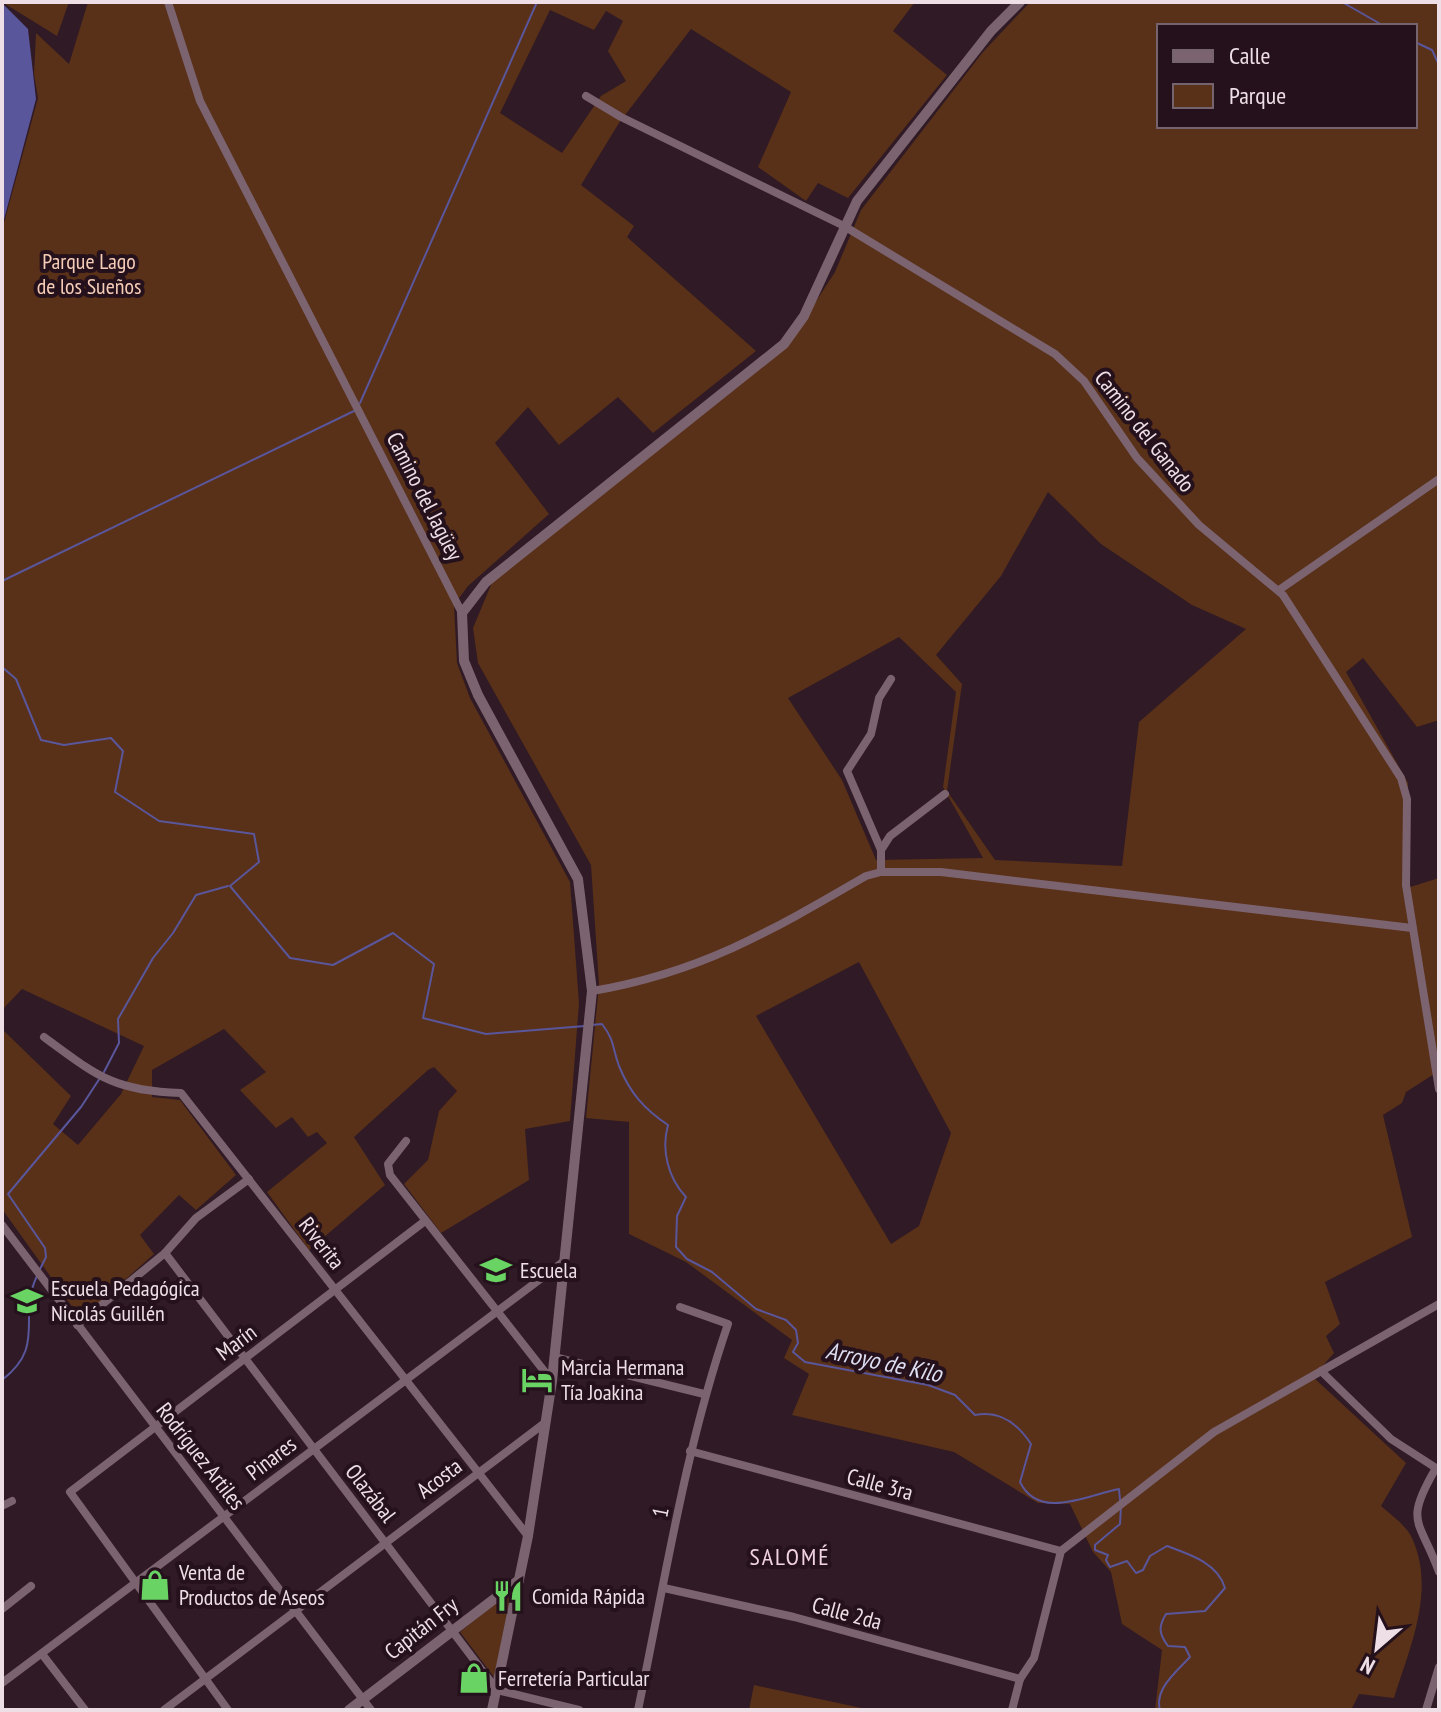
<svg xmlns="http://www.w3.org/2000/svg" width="1441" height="1712" font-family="'PT Sans Narrow',sans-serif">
  <rect width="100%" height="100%" fill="#2f1a25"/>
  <g fill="#593018" fill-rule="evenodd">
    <polygon points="2,2 69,2 57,36"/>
    <path d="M88,2H915L893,31L947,75L848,198L818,183L806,201L758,167L791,92L691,29L619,123L581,185L634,226L627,237L756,351L653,433L618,397L559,445L528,407L495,443L549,514L468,586L454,605L457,663L470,698L570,882L579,1003L570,1121L525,1129L529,1180L441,1233L404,1184L428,1160L439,1111L457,1091L434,1067L428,1070L354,1137L385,1185L309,1250L267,1192L327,1143L317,1132L308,1137L292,1117L276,1128L240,1090L266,1072L224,1029L152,1070V1097L180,1100L236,1175L196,1210L179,1195L140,1235L154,1254L81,1319L2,1209V1029L71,1096L53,1124L78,1145L121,1094L144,1046L22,989L2,1010V230L38,98L34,74L36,33L69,64ZM550,10L594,30L606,11L623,21L608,51L626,81L601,96L562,153L500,113Z"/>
    <path d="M1030,2H1439V720L1417,727L1363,658L1346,672L1408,783L1410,887L1439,878V1071L1406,1092L1402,1103L1383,1115L1412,1237L1325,1282L1340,1324L1326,1336L1334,1353L1313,1377L1406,1463L1381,1506C1391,1515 1407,1526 1412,1538C1436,1590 1410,1647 1394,1698L1359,1694L1351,1710H1155L1162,1650L1122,1624L1111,1572L1093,1552L1070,1504L1038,1503L954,1452L792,1415L809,1374L784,1358L792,1340L686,1262L629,1234V1122L586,1118L599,985L591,865L478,663L473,628L493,580L786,348L835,272L861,210L983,52ZM1159,26H1415V126H1159ZM1048,492L1101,544L1192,605L1246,629L1139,722L1122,866L995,860L947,791L962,684L936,655L1001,576ZM899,637L956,692L943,787L983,858L876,860L842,780L788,698ZM859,962L951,1133L919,1226L891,1244L756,1016Z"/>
    <polygon points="512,1590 494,1677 460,1632"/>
    <polygon points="754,1685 871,1710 749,1710"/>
  </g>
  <polygon fill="#5a569b" points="2,3 28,29 36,99 2,227"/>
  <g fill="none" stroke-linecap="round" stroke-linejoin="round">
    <g stroke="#5a569b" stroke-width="2">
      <polyline points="1342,2 1384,26"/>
      <polyline points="1415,42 1432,50 1439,65"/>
      <polyline points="360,403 537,2"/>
      <polyline points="2,581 354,411"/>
      <polyline points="2,667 16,679 41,740 64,745 111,738 123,751 115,792 159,821 254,834 259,862 230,886 290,958 333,965 393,933 434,964 423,1018 486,1034 585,1026"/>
      <path d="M591,1025L602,1024C615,1041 612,1047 619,1066C630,1093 644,1109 668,1125C661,1150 668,1178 686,1197L677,1216L676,1247L687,1259L712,1272L756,1309L786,1320L796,1330L798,1343L793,1352L805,1362L928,1385L955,1395L975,1415C1000,1410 1018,1424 1031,1444L1020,1482C1039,1521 1088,1495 1119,1489L1120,1500"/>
      <polyline points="104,1072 119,1043 118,1019 153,958 173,933 196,895 228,886"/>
      <polyline points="39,1271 46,1257 45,1248 8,1194 81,1107 100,1078"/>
      <path d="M2,1380C47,1346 17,1317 37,1276"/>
      <path d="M1121,1507L1120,1524L1095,1545V1550L1108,1555L1106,1560L1110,1567L1127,1561L1136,1573L1143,1570L1150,1556L1167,1546C1189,1554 1218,1563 1225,1588L1205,1611L1166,1614C1158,1627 1159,1634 1168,1646L1185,1647L1190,1657C1177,1671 1154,1689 1160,1710"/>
    </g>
    <g stroke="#7c6370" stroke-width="8">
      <polyline points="168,2 200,101 462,613"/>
      <polyline points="586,96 621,117 844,226 1055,354 1084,381 1137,458 1199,525 1283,595 1401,778 1407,799 1406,885 1439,1089"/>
      <polyline points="1279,590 1439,479"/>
      <polyline points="881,850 890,836 945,794"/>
      <polyline points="881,872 881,850 847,771 871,734 879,698 891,679"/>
      <path d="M592,991C700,973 773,930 866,876L881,872H941L1412,928"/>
      <path d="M44,1037C96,1075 113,1091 181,1093L528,1536"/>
      <polyline points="406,1141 388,1164 390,1175 552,1381"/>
      <polyline points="2,1225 371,1710"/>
      <polyline points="165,1253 497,1690 579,1710"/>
      <polyline points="77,1325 165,1253 196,1218 249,1179"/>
      <polyline points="554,1357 704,1394"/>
      <polyline points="1321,1371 1391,1439 1439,1470"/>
      <polyline points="690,1451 1061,1551"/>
      <path d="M1436,1468C1403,1524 1420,1519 1439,1572"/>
      <polyline points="2,1506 12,1501"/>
      <polyline points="664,1588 794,1617 1020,1679"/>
      <polyline points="2,1609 31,1586"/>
      <polyline points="42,1654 85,1710"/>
      <polyline points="2,1683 563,1262"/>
      <polyline points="164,1710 546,1422"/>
      <polyline points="228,1710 70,1492 425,1221"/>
      <path d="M638,1710C665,1581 685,1449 728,1324L680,1307"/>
      <polyline points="1012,1710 1020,1679 1034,1658 1061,1551 1214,1432 1439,1304"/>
      <polyline points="1426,1710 1439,1667"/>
    </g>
    <g stroke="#7c6370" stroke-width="10">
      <polyline points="349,1710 519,1580"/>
      <polyline points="492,1710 528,1536 552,1381 592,991 578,879 478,695 464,661 462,613 486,582 784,344 804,316 857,201 991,31 1020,2"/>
    </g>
  </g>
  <defs>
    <symbol id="school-bare" viewBox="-9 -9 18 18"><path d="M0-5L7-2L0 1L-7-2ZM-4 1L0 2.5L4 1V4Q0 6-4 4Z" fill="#69d464" stroke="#25111c" stroke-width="2.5" paint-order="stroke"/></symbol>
    <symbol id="university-bare" viewBox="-9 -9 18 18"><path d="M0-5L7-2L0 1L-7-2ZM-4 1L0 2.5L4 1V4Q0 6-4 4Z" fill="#69d464" stroke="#25111c" stroke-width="2.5" paint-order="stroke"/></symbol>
    <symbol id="hotel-bare" viewBox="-9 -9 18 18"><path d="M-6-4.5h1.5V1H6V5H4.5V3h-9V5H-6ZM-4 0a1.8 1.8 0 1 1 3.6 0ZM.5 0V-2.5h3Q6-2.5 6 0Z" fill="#69d464" stroke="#25111c" stroke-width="2.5" paint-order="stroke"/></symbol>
    <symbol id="shop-bare" viewBox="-9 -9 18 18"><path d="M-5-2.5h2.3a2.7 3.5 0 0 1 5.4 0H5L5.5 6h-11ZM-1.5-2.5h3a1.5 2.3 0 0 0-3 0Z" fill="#69d464" stroke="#25111c" stroke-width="2.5" paint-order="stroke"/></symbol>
    <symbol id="restaurant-bare" viewBox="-9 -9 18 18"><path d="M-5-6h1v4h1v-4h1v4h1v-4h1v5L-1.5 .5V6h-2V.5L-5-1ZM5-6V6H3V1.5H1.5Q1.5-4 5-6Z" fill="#69d464" stroke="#25111c" stroke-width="2.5" paint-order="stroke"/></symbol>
  </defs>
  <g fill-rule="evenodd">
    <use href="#school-bare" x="474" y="1248" width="44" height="44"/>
    <use href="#university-bare" x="5" y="1279" width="44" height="44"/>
    <use href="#hotel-bare" x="515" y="1358" width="44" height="44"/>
    <use href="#shop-bare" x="133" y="1563" width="44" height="44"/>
    <use href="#restaurant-bare" x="486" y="1574" width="44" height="44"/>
    <use href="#shop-bare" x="452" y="1656" width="44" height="44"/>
  </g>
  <g text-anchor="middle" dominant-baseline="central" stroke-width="8" stroke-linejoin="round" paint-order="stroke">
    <g font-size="22" fill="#f6cdb7" stroke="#25111c">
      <text x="89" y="261">Parque Lago<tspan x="89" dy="25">de los Sueños</tspan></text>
    </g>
    <g font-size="22" fill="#eedfe6" stroke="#25111c">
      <text transform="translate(1145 431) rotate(52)">Camino del Ganado</text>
      <text transform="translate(425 496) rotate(63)">Camino del Jagüey</text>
      <text transform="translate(322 1243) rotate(52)">Riverita</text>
      <text transform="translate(236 1342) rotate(-37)">Marín</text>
      <text transform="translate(201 1456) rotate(52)">Rodríguez Artiles</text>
      <text transform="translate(271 1458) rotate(-37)">Pinares</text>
      <text transform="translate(439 1478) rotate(-37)">Acosta</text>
      <text transform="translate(880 1484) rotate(15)">Calle 3ra</text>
      <text transform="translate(371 1493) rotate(52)">Olazábal</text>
      <text transform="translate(660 1512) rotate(-79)">1</text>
      <text transform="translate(847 1613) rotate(15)">Calle 2da</text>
      <text transform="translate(421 1628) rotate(-38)">Capitán Fry</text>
    </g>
    <g font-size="22" fill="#eedfe6" stroke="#25111c" text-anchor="start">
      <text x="520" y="1270">Escuela</text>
      <text x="51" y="1288">Escuela Pedagógica<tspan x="51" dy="25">Nicolás Guillén</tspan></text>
      <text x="561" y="1367">Marcia Hermana<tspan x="561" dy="25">Tía Joakina</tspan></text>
      <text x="179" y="1572">Venta de<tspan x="179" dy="25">Productos de Aseos</tspan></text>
      <text x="532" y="1596">Comida Rápida</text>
      <text x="498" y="1678">Ferretería Particular</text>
    </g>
    <g font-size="24" font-style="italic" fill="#dddef2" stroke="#25111c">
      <text transform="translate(884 1362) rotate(12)">Arroyo de Kilo</text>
    </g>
    <g font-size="24" letter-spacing="2" fill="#f0d2e1" stroke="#25111c">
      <text x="790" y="1556">SALOMÉ</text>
    </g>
  </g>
  <rect width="1441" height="1712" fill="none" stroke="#eedfe6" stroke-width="8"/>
  <rect x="1157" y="24" width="260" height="104" fill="#25111c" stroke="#75636d" stroke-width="2"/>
  <rect x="1173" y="50" width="40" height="12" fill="#7c6370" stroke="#75636d" stroke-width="2"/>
  <text x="1229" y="64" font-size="24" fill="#eedfe6">Calle</text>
  <rect x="1173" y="84" width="40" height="24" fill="#593018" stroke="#75636d" stroke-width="2"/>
  <text x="1229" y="104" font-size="24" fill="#eedfe6">Parque</text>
  <g transform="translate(1377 1648) rotate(208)" stroke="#25111c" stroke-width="6" paint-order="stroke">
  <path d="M0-6L14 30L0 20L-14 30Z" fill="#eedfe6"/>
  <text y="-12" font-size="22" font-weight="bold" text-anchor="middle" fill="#eedfe6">N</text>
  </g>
</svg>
